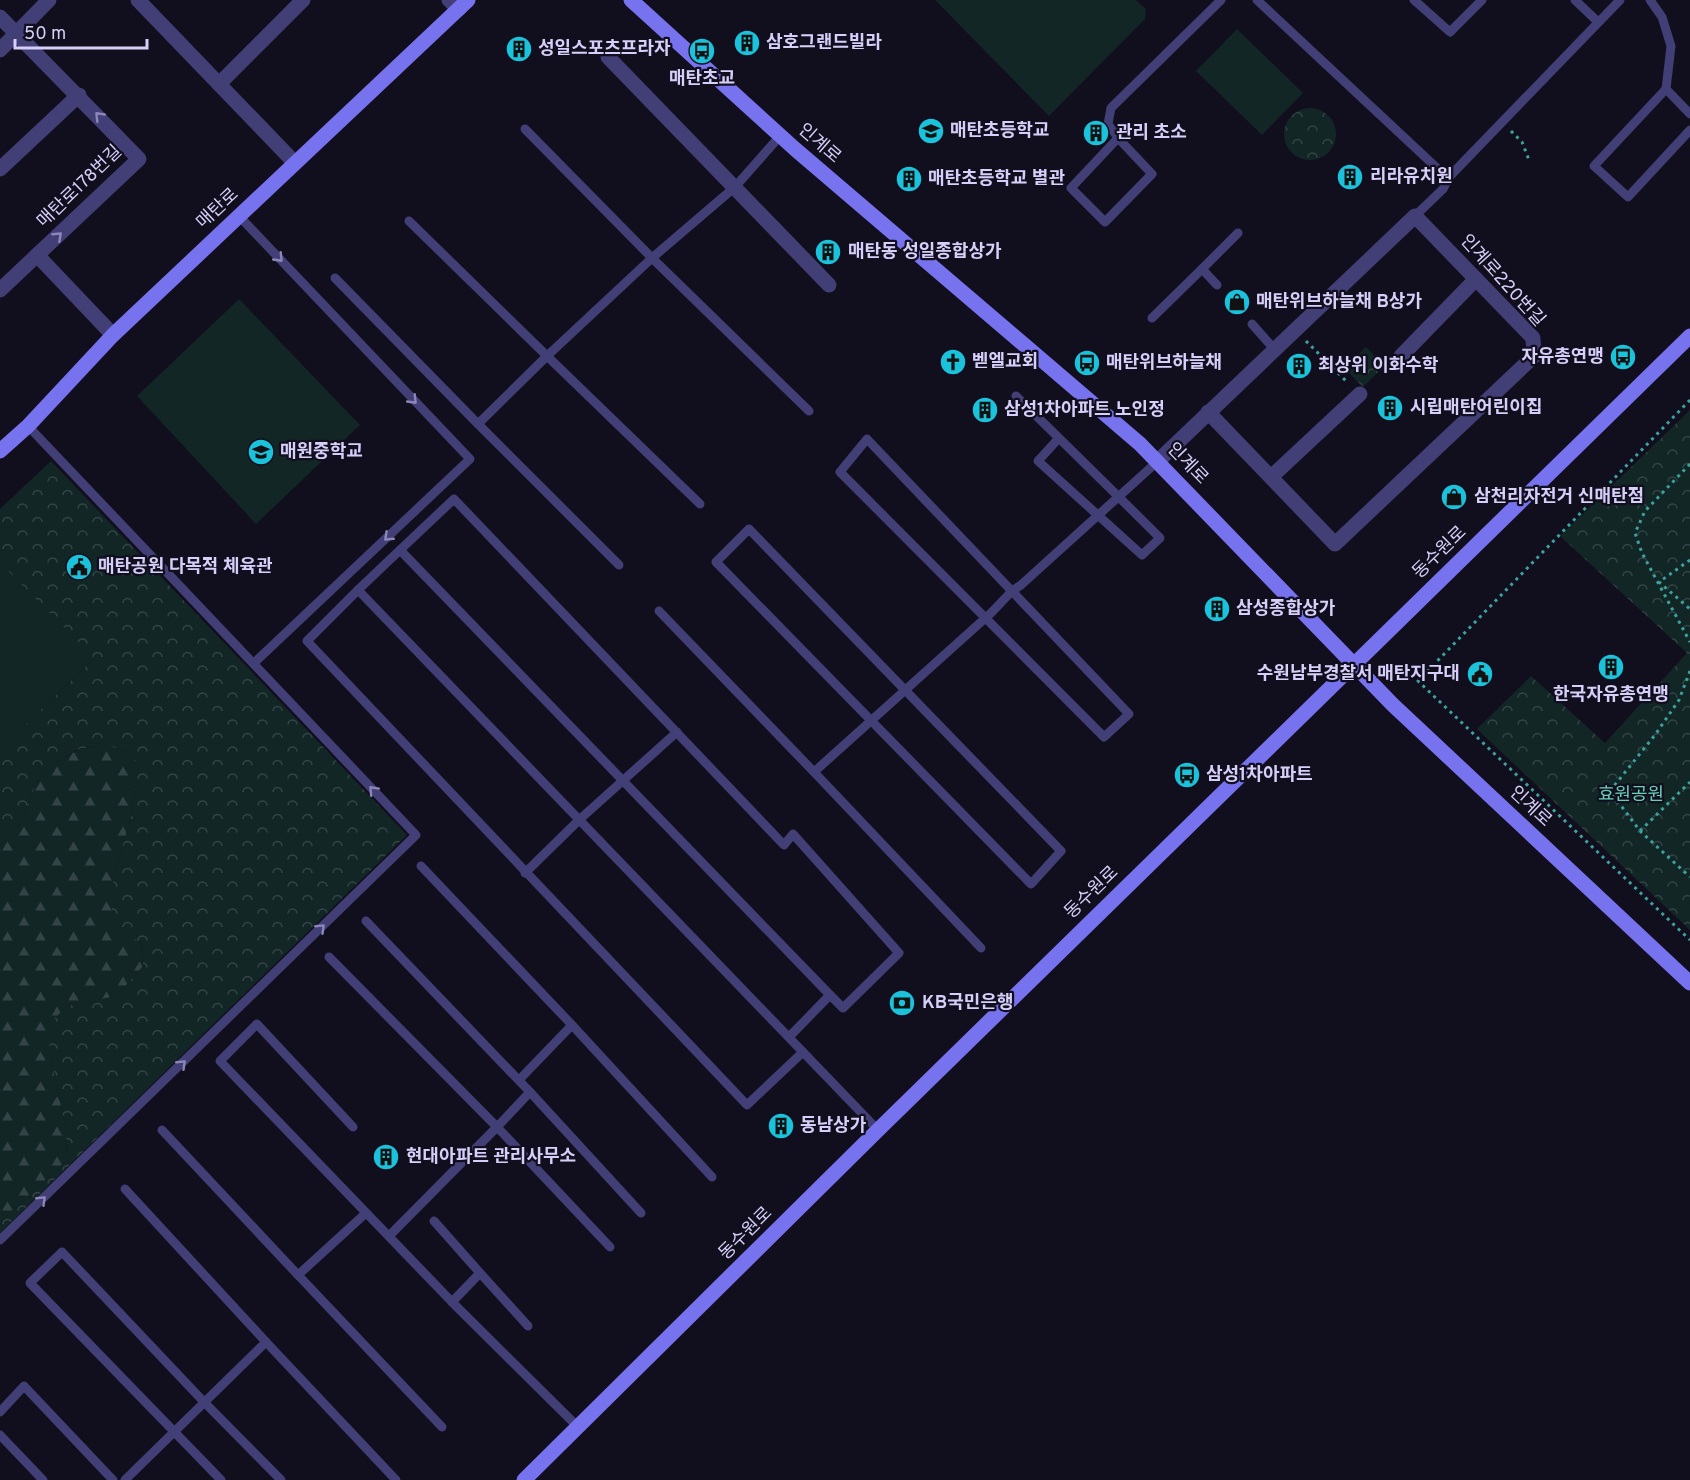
<svg xmlns="http://www.w3.org/2000/svg" width="1690" height="1480" font-family="Overpass,'Noto Sans KR',sans-serif">
  <defs>
    <pattern id="forest-firs" width="22" height="20" patternUnits="userSpaceOnUse" patternTransform="scale(1.5)"><rect width="22" height="20" fill="#122626"/><path d="M5 1l3.5 6h-7zM16 11l3.5 6h-7z" fill="#344446"/></pattern>
    <pattern id="park-crowns" width="20" height="18" patternUnits="userSpaceOnUse" patternTransform="scale(1.5)"><rect width="20" height="18" fill="#122626"/><path d="M2 6a3 3 0 1 1 6 0M12 15a3 3 0 1 1 6 0" fill="none" stroke="#344446"/></pattern>
  </defs>
  <rect width="100%" height="100%" fill="#110e1d"/>
  <polygon fill="url(#forest-firs)" points="106,745 129,752 139,764 132,814 115,872 119,931 141,942 143,966 117,996 67,1006 49,1049 66,1129 67,1160 0,1223 0,844 20,825 35,786 50,765 80,749"/>
  <g fill="url(#park-crowns)">
    <circle cx="1310" cy="134" r="26"/>
    <polygon points="1366,347 1384,366 1363,387 1344,368"/>
    <polygon points="1690,410 1690,930 1477,729 1531,676 1605,743 1687,653 1560,536"/>
    <polygon points="51,461 407,835 0,1233 0,1223 67,1160 66,1129 49,1049 51,1022 67,1006 117,996 143,966 141,942 119,931 110,903 115,872 132,814 139,764 129,752 106,745 79,749 50,765 35,786 20,825 0,844 0,749 93,659 0,563 0,509"/>
  </g>
  <g fill="#122626">
    <polygon points="935,0 1136,0 1146,9 1145,19 1049,116"/>
    <polygon points="1237,29 1303,93 1262,135 1196,71"/>
    <polygon points="239,299 360,425 256,524 137,396"/>
    <polygon points="0,563 94,658 0,749"/>
  </g>
  <g fill="none" stroke-linecap="round" stroke-linejoin="round">
    <g stroke="#3ba29e" stroke-width="3" stroke-dasharray="3 4.5" stroke-linecap="butt">
      <polyline points="1511,131 1522,142 1529,160"/>
      <polyline points="1306,341 1348,383"/>
      <polyline points="1690,400 1418,681 1690,940"/>
      <polyline points="1690,464 1645,511 1635,533 1642,553 1690,642"/>
      <polyline points="1690,560 1659,582 1690,609"/>
      <polyline points="1690,671 1679,700 1655,735 1610,791 1640,831 1690,877"/>
      <polyline points="1640,831 1690,782"/>
    </g>
    <g stroke="#423e76" stroke-width="9">
      <polyline points="1257,0 1438,169 1449,177 1443,189 1415,216"/>
      <polyline points="1414,0 1450,32 1482,0"/>
      <polyline points="1575,0 1598,22"/>
      <polyline points="1650,0 1662,17 1671,46 1666,89 1594,166 1628,197 1690,130"/>
      <polyline points="1666,89 1690,114"/>
      <polyline points="525,129 652,258 809,411"/>
      <polyline points="1118,138 1071,188 1105,222 1152,174 1118,138 1108,124 1111,108 1221,0"/>
      <polyline points="1449,177 1620,0"/>
      <polyline points="239,216 470,459 254,663"/>
      <polyline points="1202,269 1238,233"/>
      <polyline points="335,278 478,424 547,356 409,221"/>
      <polyline points="1152,318 1202,269 1217,285"/>
      <polyline points="1252,324 1275,350"/>
      <path d="M1016,396C1064,443 1112,490 1160,538L1142,555L1038,461L1059,438"/>
      <polyline points="478,424 619,565"/>
      <polygon points="867,439 1129,714 1104,737 840,472"/>
      <polyline points="700,504 547,356 652,258 735,187 780,136"/>
      <polygon points="749,529 1061,851 1031,884 716,562"/>
      <polyline points="400,550 454,499 784,845 793,834 899,953 843,1008 830,995"/>
      <polyline points="358,590 307,641 747,1105 803,1052"/>
      <polyline points="659,611 814,772"/>
      <polyline points="421,866 572,1025 519,1080"/>
      <polyline points="525,873 579,820 677,732"/>
      <polyline points="366,921 530,1092 497,1127 610,1247"/>
      <polyline points="981,948 814,772 991,613 1012,591 1021,585 1158,461"/>
      <polyline points="329,957 497,1127 389,1236"/>
      <polyline points="572,1025 712,1177"/>
      <polyline points="789,1037 830,995 400,550 358,590 878,1130"/>
      <polyline points="530,1092 641,1213"/>
      <polyline points="353,1127 257,1024 220,1061 452,1302 579,1428"/>
      <polyline points="162,1130 298,1275"/>
      <polyline points="125,1189 266,1342"/>
      <polyline points="366,1213 298,1275 442,1427"/>
      <polyline points="434,1221 480,1273 452,1302"/>
      <polyline points="0,1240 416,835 28,426"/>
      <polyline points="480,1273 528,1326"/>
      <polyline points="0,1412 24,1386 113,1480"/>
      <polyline points="0,1435 43,1480"/>
      <polyline points="125,1480 266,1342 396,1480"/>
      <polyline points="221,1480 30,1283 62,1252 204,1402 281,1480"/>
    </g>
    <g stroke="#423e76" stroke-width="15">
      <polyline points="138,0 295,163"/>
      <polyline points="449,0 459,9"/>
      <polyline points="0,17 139,159 0,290"/>
      <polyline points="0,50 49,0"/>
      <polyline points="608,57 829,285"/>
      <polyline points="219,84 303,0"/>
      <polyline points="0,169 79,95"/>
      <polyline points="37,255 113,335"/>
      <polyline points="1401,356 1476,279"/>
      <polyline points="1158,461 1415,216 1533,338 1534,356 1335,544 1208,412"/>
      <polyline points="1271,477 1360,394"/>
    </g>
    <g stroke="#7772ee" stroke-width="15">
      <polyline points="631,0 795,149 1140,444 1393,705 1690,983"/>
      <polyline points="0,451 28,426 113,335 468,0"/>
      <polyline points="524,1480 878,1130 1690,336"/>
    </g>
  </g>
  <defs><path id="oneway-chevron" d="M-2-3.5L2.5 0L-2 3.5" fill="none" stroke-width="1.6" stroke-linecap="round" stroke-linejoin="round" transform="scale(1.5)"/></defs>
  <g stroke="#8c86b8">
    <use href="#oneway-chevron" transform="translate(99 116) rotate(-134)"/>
    <use href="#oneway-chevron" transform="translate(58 236) rotate(-43)"/>
    <use href="#oneway-chevron" transform="translate(279 258) rotate(46)"/>
    <use href="#oneway-chevron" transform="translate(413 400) rotate(46)"/>
    <use href="#oneway-chevron" transform="translate(388 537) rotate(137)"/>
    <use href="#oneway-chevron" transform="translate(373 790) rotate(-133)"/>
    <use href="#oneway-chevron" transform="translate(321 928) rotate(-44)"/>
    <use href="#oneway-chevron" transform="translate(182 1064) rotate(-44)"/>
    <use href="#oneway-chevron" transform="translate(42 1200) rotate(-44)"/>
  </g>
  <defs>
    <symbol id="building-disc" viewBox="-11 -11 22 22"><circle r="9.5" fill="#1ac3db" stroke="#110e1d"/><path d="M-4-6H4V6H1V3H-1V6H-4ZM-2.5-4.3h1.7v1.8h-1.7ZM.8-4.3h1.7v1.8H.8ZM-2.5-1h1.7V.8h-1.7ZM.8-1h1.7V.8H.8Z" fill="#111"/></symbol>
    <symbol id="bus-disc" viewBox="-11 -11 22 22"><circle r="9.5" fill="#1ac3db" stroke="#110e1d"/><path d="M-5-6H5V4H4V6H2V4H-2V6H-4V4H-5ZM-3.5-4V0h7V-4ZM-3.5 1.2v1.5H-2V1.2ZM2 1.2v1.5H3.5V1.2Z" fill="#111"/></symbol>
    <symbol id="school-disc" viewBox="-11 -11 22 22"><circle r="9.5" fill="#1ac3db" stroke="#110e1d"/><path d="M0-5L7-2L0 1L-7-2ZM-4 1L0 2.5L4 1V4Q0 6-4 4Z" fill="#111"/></symbol>
    <symbol id="shop-disc" viewBox="-11 -11 22 22"><circle r="9.5" fill="#1ac3db" stroke="#110e1d"/><path d="M-5-2.5h2.3a2.7 3.5 0 0 1 5.4 0H5L5.5 6h-11ZM-1.5-2.5h3a1.5 2.3 0 0 0-3 0Z" fill="#111"/></symbol>
    <symbol id="church-disc" viewBox="-11 -11 22 22"><circle r="9.5" fill="#1ac3db" stroke="#110e1d"/><path d="M-1.2-6h2.4v3.5h3.3v2.4h-3.3V6h-2.4V-.1h-3.3v-2.4h3.3Z" fill="#111"/></symbol>
    <symbol id="civic-disc" viewBox="-11 -11 22 22"><circle r="9.5" fill="#1ac3db" stroke="#110e1d"/><path d="M-.6-6.5H3V-4.5H.6V-3L4-1V1h2V6H-6V1h2V-1L-.6-3ZM-1.2 2.5V6h2.4V2.5Z" fill="#111"/></symbol>
    <symbol id="bank-disc" viewBox="-11 -11 22 22"><circle r="9.5" fill="#1ac3db" stroke="#110e1d"/><path d="M-6-4H6V4H-6ZM0-2.3a2.3 2.3 0 1 0 0 4.6a2.3 2.3 0 1 0 0-4.6Z" fill="#111"/></symbol>
  </defs>
  <g fill-rule="evenodd">
    <use href="#building-disc" x="732" y="28" width="30" height="30"/>
    <use href="#building-disc" x="504" y="34" width="30" height="30"/>
    <use href="#bus-disc" x="687" y="36" width="30" height="30"/>
    <use href="#school-disc" x="916" y="116" width="30" height="30"/>
    <use href="#building-disc" x="1081" y="118" width="30" height="30"/>
    <use href="#building-disc" x="1335" y="162" width="30" height="30"/>
    <use href="#building-disc" x="894" y="164" width="30" height="30"/>
    <use href="#building-disc" x="813" y="237" width="30" height="30"/>
    <use href="#shop-disc" x="1222" y="287" width="30" height="30"/>
    <use href="#bus-disc" x="1608" y="342" width="30" height="30"/>
    <use href="#church-disc" x="938" y="347" width="30" height="30"/>
    <use href="#bus-disc" x="1072" y="348" width="30" height="30"/>
    <use href="#building-disc" x="1284" y="351" width="30" height="30"/>
    <use href="#building-disc" x="1375" y="393" width="30" height="30"/>
    <use href="#building-disc" x="970" y="395" width="30" height="30"/>
    <use href="#school-disc" x="246" y="437" width="30" height="30"/>
    <use href="#shop-disc" x="1439" y="482" width="30" height="30"/>
    <use href="#civic-disc" x="64" y="552" width="30" height="30"/>
    <use href="#building-disc" x="1202" y="594" width="30" height="30"/>
    <use href="#building-disc" x="1596" y="652" width="30" height="30"/>
    <use href="#civic-disc" x="1465" y="659" width="30" height="30"/>
    <use href="#bus-disc" x="1172" y="760" width="30" height="30"/>
    <use href="#bank-disc" x="887" y="988" width="30" height="30"/>
    <use href="#building-disc" x="766" y="1111" width="30" height="30"/>
    <use href="#building-disc" x="371" y="1142" width="30" height="30"/>
  </g>
  <g text-anchor="middle" dominant-baseline="central" stroke-width="4.5" stroke-linejoin="round" paint-order="stroke">
    <g font-size="18" font-weight="bold" fill="#d5cff9" stroke="#110e1d" text-anchor="start">
      <text x="766" y="43">삼호그랜드빌라</text>
      <text x="538" y="49">성일스포츠프라자</text>
      <text x="702" y="79" text-anchor="middle">매탄초교</text>
      <text x="950" y="131">매탄초등학교</text>
      <text x="1116" y="133">관리 초소</text>
      <text x="1370" y="177">리라유치원</text>
      <text x="928" y="179">매탄초등학교 별관</text>
      <text x="848" y="252">매탄동 성일종합상가</text>
      <text x="1256" y="302">매탄위브하늘채 B상가</text>
      <text x="1604" y="357" text-anchor="end">자유총연맹</text>
      <text x="972" y="362">벧엘교회</text>
      <text x="1106" y="363">매탄위브하늘채</text>
      <text x="1318" y="366">최상위 이화수학</text>
      <text x="1410" y="408">시립매탄어린이집</text>
      <text x="1004" y="410">삼성1차아파트 노인정</text>
      <text x="280" y="452">매원중학교</text>
      <text x="1474" y="497">삼천리자전거 신매탄점</text>
      <text x="98" y="567">매탄공원 다목적 체육관</text>
      <text x="1236" y="609">삼성종합상가</text>
      <text x="1460" y="674" text-anchor="end">수원남부경찰서 매탄지구대</text>
      <text x="1611" y="695" text-anchor="middle">한국자유총연맹</text>
      <text x="1206" y="775">삼성1차아파트</text>
      <text x="922" y="1003">KB국민은행</text>
      <text x="800" y="1126">동남상가</text>
      <text x="406" y="1157">현대아파트 관리사무소</text>
    </g>
    <g font-size="18" fill="#d5cff9" stroke="#110e1d">
      <text transform="translate(819 144) rotate(41)">인계로</text>
      <text transform="translate(80 187) rotate(-44)">매탄로178번길</text>
      <text transform="translate(218 209) rotate(-43)">매탄로</text>
      <text transform="translate(1502 281) rotate(48)">인계로220번길</text>
      <text transform="translate(1187 464) rotate(46)">인계로</text>
      <text transform="translate(1440 553) rotate(-44)">동수원로</text>
      <text transform="translate(1530 807) rotate(43)">인계로</text>
      <text transform="translate(1092 893) rotate(-44)">동수원로</text>
      <text transform="translate(746 1234) rotate(-45)">동수원로</text>
    </g>
    <g font-size="18" fill="#65d0b7" stroke="#110e1d">
      <text x="1631" y="795">효원공원</text>
    </g>
  </g>
  <path d="M15 39v9h132v-9" fill="none" stroke="#d5cff9" stroke-width="3"/>
  <text x="24" y="39" font-size="18" fill="#d5cff9" stroke="#110e1d" stroke-width="4.5" paint-order="stroke">50 m</text>
</svg>
